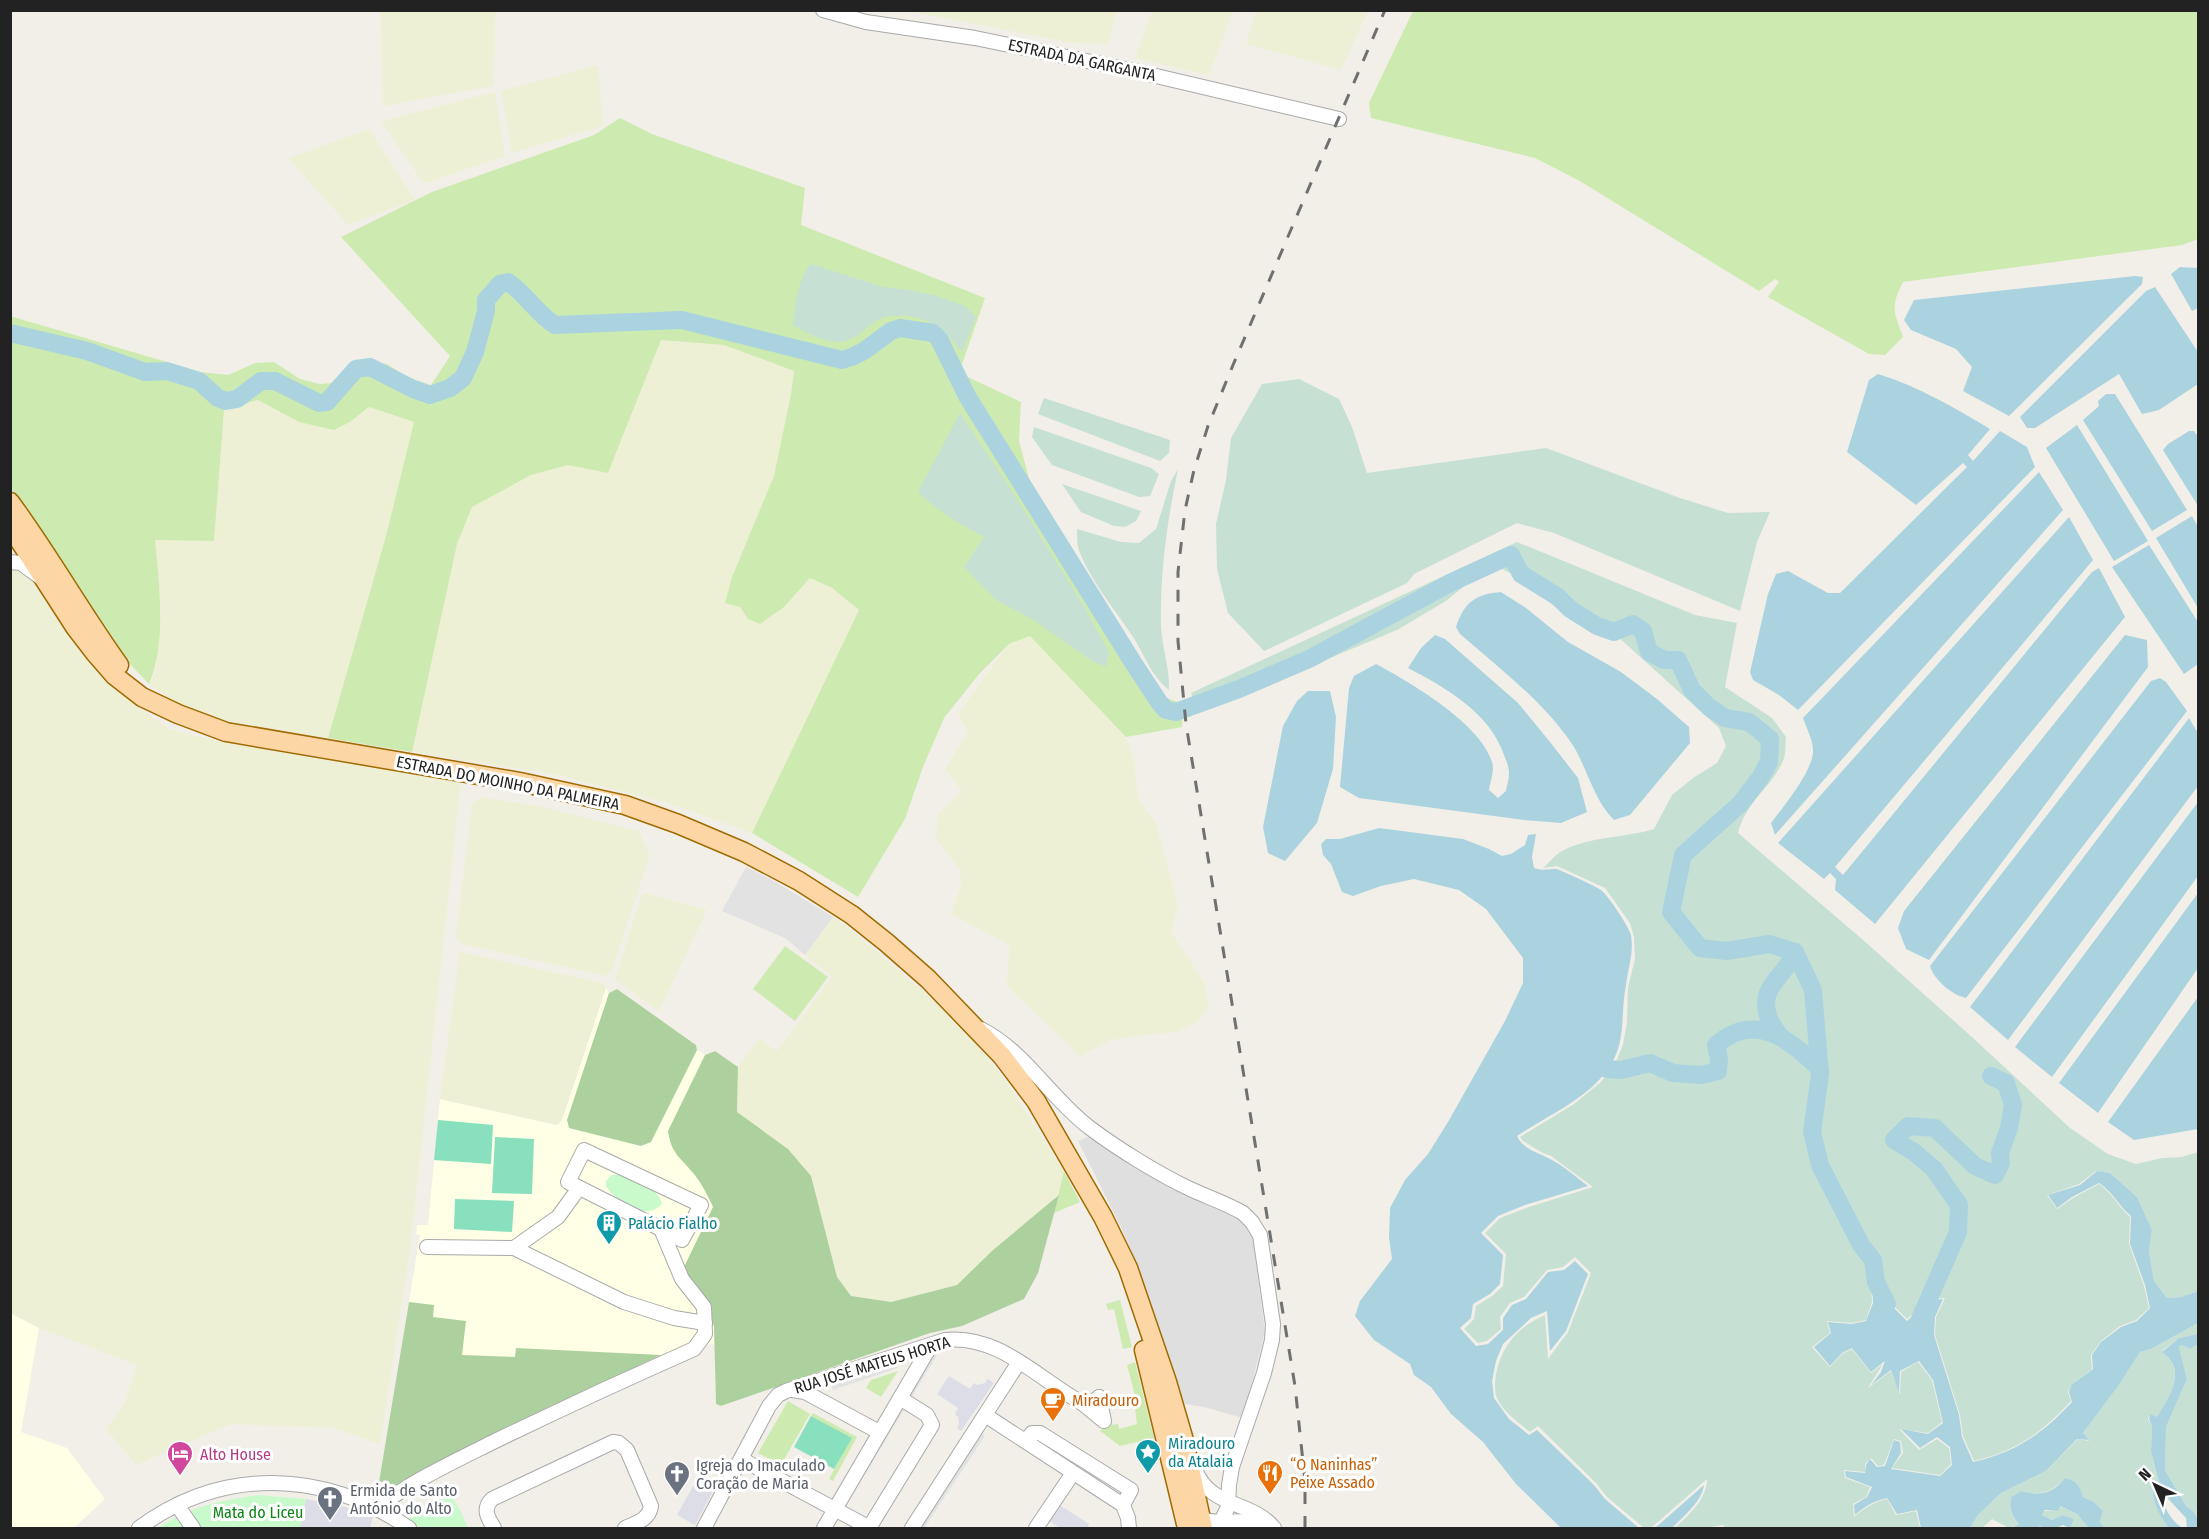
<svg xmlns="http://www.w3.org/2000/svg" width="2209" height="1539" font-family="'Fira Sans Condensed',sans-serif">
  <rect width="100%" height="100%" fill="#f2efe9"/>
  <polygon fill="#e0dfdf" points="1093,1135 1239,1217 1252,1231 1265,1332 1243,1418 1204,1407 1184,1404 1138,1268 1122,1229 1078,1141"/>
  <g fill="#ffffe5">
    <polygon points="606,988 609,993 617,989 696,1045 697,1050 705,1055 715,1051 738,1067 737,1112 779,1384 721,1406 716,1404 715,1346 711,1343 395,1489 389,1483 379,1482 420,1235 416,1234 417,1225 428,1225 440,1099 557,1125 562,1120"/>
    <polygon points="10,1313 39,1328 21,1432 67,1448 105,1499 74,1528 11,1528"/>
  </g>
  <g fill="#eef0d5">
    <polygon points="381,11 495,11 493,86 383,106"/>
    <polygon points="919,11 1116,10 1116,11 1109,44 1073,43 918,13"/>
    <polygon points="1152,11 1233,11 1209,75 1135,58"/>
    <polygon points="1256,11 1256,10 1368,11 1341,70 1246,44"/>
    <polygon points="598,65 603,126 512,153 501,91"/>
    <polygon points="495,92 505,156 424,184 381,121"/>
    <polygon points="369,129 415,200 348,225 288,158"/>
    <polygon points="661,340 724,345 794,371 791,394 774,476 732,577 740,607 748,619 784,607 810,578 832,588 859,610 752,833 667,803 553,774 412,752 457,544 472,507 531,475 568,465 608,473"/>
    <polygon points="258,400 299,422 350,422 369,407 414,422 386,536 328,738 225,721 195,711 168,697 149,684 156,670 161,606 154,539 214,541 224,410"/>
    <polygon points="10,567 32,579 76,646 102,678 131,702 169,729 217,741 313,758 461,780 410,1250 380,1444 334,1428 231,1424 136,1465 106,1429 124,1404 137,1365 39,1328 11,1313"/>
    <polygon points="1030,635 1126,737 1134,761 1138,798 1156,824 1178,905 1171,932 1204,982 1209,1007 1198,1022 1177,1032 1144,1035 1111,1040 1080,1056 1006,985 1010,945 951,914 961,886 960,870 936,839 938,814 962,791 945,769 968,732 958,714 1009,644"/>
    <polygon points="481,797 543,807 639,831 650,855 612,970 606,976 462,944 456,937 472,804"/>
    <polygon points="645,893 707,910 659,1011 615,980 641,896"/>
    <polygon points="833,917 845,925 931,998 970,1037 1005,1080 1064,1171 1059,1195 993,1250 957,1285 891,1302 851,1296 837,1277 825,1235 754,1126 737,1112 738,1067 759,1039 777,1051 832,977 805,955"/>
    <polygon points="460,952 603,983 606,988 562,1120 557,1125 440,1099"/>
  </g>
  <g fill="#cdebb0">
    <path d="M1413,11H2198V239L2182,245L1903,282C1890,307 1894,312 1903,337L1885,355L1869,354L1768,297L1779,282L1775,279L1759,291L1578,180L1535,158L1371,118L1369,103Z"/>
    <path d="M620,118L652,134L805,188L801,225L985,298L959,373L1021,402L1019,441L1030,482L1153,693L1183,704L1182,727L1126,737L1030,636L1009,644L980,673L944,718L923,767L905,819L858,897L752,833L859,610L832,588L810,578L784,607L760,624L748,619L740,607L725,603L732,577L774,476L791,394L794,371L724,345L661,340L608,473L568,465L531,475L472,507L457,544L412,752L328,738L386,536L414,422L369,407L350,422L334,430L299,422L258,400L224,410L214,541L155,540C159,583 167,643 149,684L124,658L28,510L11,488L10,316L201,372L228,375L255,363L274,362L300,379L320,384L331,383L351,364L369,361L387,364L407,377L431,385L450,356L341,237L432,192L594,135Z"/>
    <polygon points="785,946 828,977 795,1021 753,989"/>
    <polygon points="1064,1171 1080,1202 1054,1213"/>
    <polygon points="1120,1300 1132,1347 1123,1349 1114,1309 1108,1310 1106,1304"/>
    <polygon points="1135,1362 1154,1438 1120,1446 1100,1431 1111,1421 1112,1425 1118,1424 1119,1429 1137,1424 1134,1400 1136,1399 1127,1365"/>
    <polygon points="898,1371 881,1397 866,1388 871,1380"/>
    <polygon points="788,1401 810,1414 781,1465 758,1453"/>
    <polygon points="813,1413 857,1437 833,1481 829,1479 851,1438 811,1416"/>
  </g>
  <g fill="#add19e">
    <polygon points="617,989 696,1045 697,1050 651,1142 641,1146 569,1128 567,1120 609,993"/>
    <path d="M715,1051L738,1067L737,1112L788,1149L811,1176L837,1277L851,1296L891,1302L957,1285L993,1250L1059,1195L1038,1273L1024,1299L962,1326L930,1333L721,1406L716,1404L714,1327L707,1304L688,1281L684,1267L713,1207C708,1196 702,1184 694,1174C681,1158 671,1154 668,1131L705,1055Z"/>
    <polygon points="409,1302 434,1305 433,1317 466,1321 462,1355 515,1357 516,1348 661,1355 457,1453 395,1489 389,1483 379,1482"/>
  </g>
  <g fill="#c6e0d4">
    <path d="M811,264L883,287L909,290L937,296L965,306L976,317L962,352C945,331 927,314 897,316C893,316 887,315 884,317C870,322 859,338 845,341C829,345 806,333 793,325C796,304 797,280 811,264Z"/>
    <polygon points="1299,379 1339,399 1352,427 1367,473 1546,448 1680,498 1728,513 1770,512 1757,542 1740,611 1554,533 1517,523 1414,574 1407,583 1264,651 1228,613 1217,569 1216,524 1226,480 1231,438 1262,384"/>
    <polygon points="1044,398 1170,440 1169,453 1160,461 1038,414"/>
    <path d="M960,413L1017,499L1083,605L1109,652L1106,667L1092,661L1034,620L996,600L964,567L984,537C959,524 938,511 918,492Z"/>
    <polygon points="1034,427 1151,468 1159,474 1150,496 1139,497 1052,465 1032,437"/>
    <path d="M1178,469C1167,523 1160,571 1161,626C1162,648 1170,668 1169,690C1149,674 1145,654 1131,634C1115,610 1086,574 1078,547C1077,542 1077,535 1077,529L1121,542L1139,543L1156,529L1171,481Z"/>
    <polygon points="1062,484 1141,511 1136,521 1125,527 1114,526 1081,512"/>
    <path d="M1517,542L1695,615L1737,623L1725,687L1772,718L1786,737C1785,745 1786,755 1783,761C1771,788 1745,803 1738,833L1862,939L1973,1038L2070,1128L2108,1154L2136,1164L2162,1158L2182,1157L2198,1152V1291L2181,1297L2167,1298L2154,1281L2149,1251L2152,1230L2137,1197L2110,1173L2096,1171L2079,1184L2047,1195L2057,1209L2073,1198L2099,1184C2112,1193 2118,1206 2130,1217L2129,1244L2144,1286L2149,1308L2136,1320L2120,1326L2101,1341L2091,1355L2092,1369L2071,1385L2068,1392L2071,1401C2040,1434 2018,1450 1974,1461L1963,1436L1960,1415L1935,1335L1936,1317L1945,1298L1929,1299L1907,1319L1894,1306L1885,1283L1871,1280L1872,1302L1866,1320L1851,1323L1827,1321L1830,1333L1812,1347L1830,1367L1842,1354L1852,1349L1871,1373L1883,1364L1868,1388L1891,1371L1900,1395L1901,1372L1918,1362L1932,1380L1942,1422L1928,1433L1899,1429L1919,1450L1937,1439L1949,1448L1951,1464L1940,1475L1892,1468L1903,1453L1901,1441L1894,1439L1884,1465L1878,1466L1871,1458L1865,1464V1472L1844,1470L1845,1478L1870,1487L1866,1497L1853,1504L1854,1517C1864,1508 1874,1502 1887,1499L1896,1515L1916,1511L1920,1528H1724V1525L1704,1528H1675C1689,1515 1707,1499 1707,1479L1651,1528H1644L1607,1497L1596,1483L1538,1426L1530,1432C1518,1422 1503,1412 1497,1398C1494,1391 1495,1381 1496,1374C1502,1345 1518,1327 1545,1315L1548,1359L1568,1332L1591,1273L1575,1257L1563,1267L1547,1270L1524,1297L1510,1303L1500,1317L1501,1329L1487,1341L1478,1343L1464,1329L1474,1319L1476,1306L1492,1296L1503,1286L1506,1254L1485,1233L1500,1218L1526,1208L1593,1187L1551,1156L1541,1152L1523,1141L1520,1137L1574,1104L1601,1082L1615,1064L1623,1045L1627,1022L1628,987L1635,959L1634,937L1630,923L1605,888L1557,866L1543,868C1549,863 1556,853 1564,850C1592,836 1625,838 1654,829L1672,795L1693,778L1717,763L1726,746L1719,728L1617,636L1569,618L1520,578L1496,566L1475,577L1446,601L1397,630L1294,673L1198,708L1191,693Z"/>
    <path d="M2198,1323V1334L2179,1338L2162,1351C2187,1372 2170,1395 2157,1418L2150,1414L2148,1419L2152,1427L2151,1451L2159,1484L2152,1487C2153,1504 2159,1515 2169,1528H2105L2100,1522L2103,1511L2094,1502L2083,1497C2080,1485 2076,1480 2065,1478C2052,1493 2040,1496 2021,1491L2011,1497C2009,1508 2010,1516 2019,1524L2009,1528L1992,1519L1982,1528H1970L1978,1515L2001,1493L2046,1471L2078,1439L2089,1441L2083,1433L2119,1385L2140,1352L2151,1349Z"/>
    <polygon points="2198,1344 2198,1521 2193,1511 2186,1506 2165,1470 2166,1427 2187,1379 2179,1347 2182,1345 2190,1349"/>
    <polygon points="2059,1506 2077,1514 2089,1528 2070,1528 2074,1519 2063,1515 2052,1520 2042,1515 2045,1511 2058,1511"/>
  </g>
  <g fill="#c8facc">
    <path d="M622,1174C636,1181 658,1187 662,1204C646,1222 616,1203 606,1186V1181L612,1175Z"/>
    <polygon points="446,1488 460,1510 468,1528 420,1528 409,1519"/>
    <path d="M258,1495L306,1499L300,1528H158C190,1506 220,1501 258,1495Z"/>
  </g>
  <g fill="#88e0be">
    <polygon points="438,1120 493,1125 491,1164 434,1160"/>
    <polygon points="495,1137 534,1139 532,1194 492,1193"/>
    <polygon points="455,1199 514,1201 512,1232 454,1229"/>
    <polygon points="811,1416 852,1438 834,1469 794,1447"/>
  </g>
  <g fill="#e2e2e2">
    <polygon points="746,867 772,880 833,917 805,955 785,938 722,911"/>
    <polygon points="932,1353 937,1355 853,1494 849,1491"/>
    <polygon points="895,1361 898,1368 833,1390 831,1383"/>
    <polygon points="980,1432 985,1436 924,1528 916,1528"/>
  </g>
  <g fill="#dddde8">
    <polygon points="949,1376 970,1389 974,1383 977,1385 985,1383 988,1379 994,1383 961,1431 957,1428 959,1424 958,1417 955,1414 958,1408 937,1394"/>
    <polygon points="696,1481 713,1491 695,1525 677,1515"/>
    <polygon points="306,1499 374,1513 370,1528 300,1528"/>
    <polygon points="1058,1504 1089,1524 1088,1528 1060,1528 1048,1520"/>
  </g>
  <g fill="#aad3df">
    <polygon points="2180,267 2198,268 2198,308 2192,311 2171,274"/>
    <polygon points="2135,276 2143,277 2142,284 2009,416 1963,391 1972,367 1956,349 1911,330 1904,320 1914,300"/>
    <polygon points="2155,287 2198,352 2198,384 2159,410 2142,414 2119,374 2035,428 2027,428 2020,417 2146,291"/>
    <path d="M1878,374C1918,386 1955,408 1990,429L1968,455L1973,461L2000,431L2027,447L2035,467L1798,710L1779,695L1753,680L1750,672L1768,594L1776,574L1788,571L1828,593H1840L1967,467L1963,463L1916,505L1847,452L1869,380Z"/>
    <polygon points="2106,394 2115,394 2187,510 2152,531 2083,420 2099,406 2098,401"/>
    <polygon points="2077,425 2148,541 2114,561 2046,448"/>
    <polygon points="2189,431 2194,431 2198,437 2198,506 2163,450 2168,444"/>
    <path d="M2039,472L2063,510L1775,835L1771,823C1783,807 1814,770 1813,750C1813,740 1806,727 1803,718Z"/>
    <polygon points="2192,516 2198,527 2198,608 2156,538"/>
    <polygon points="2069,517 2093,560 1835,867 1843,875 2092,572 2099,568 2125,617 1875,924 1835,890 1836,879 1830,873 1824,879 1778,843"/>
    <polygon points="2149,545 2198,622 2198,664 2184,674 2112,567"/>
    <path d="M1501,592L1526,608L1568,642L1621,672L1657,699L1689,727L1690,743L1630,815L1614,820C1593,799 1588,769 1572,744C1543,701 1499,668 1460,634L1456,627C1464,602 1476,594 1501,592Z"/>
    <path d="M1435,635L1445,639L1518,703L1550,742L1578,778L1587,812L1561,823L1524,820L1359,798L1340,787L1349,688L1354,676L1376,664C1411,683 1480,723 1492,762C1495,770 1490,782 1489,790L1498,798L1506,791C1507,785 1509,779 1509,773C1509,767 1506,760 1504,755C1490,713 1445,687 1408,668L1421,648Z"/>
    <polygon points="2125,635 2147,640 2148,667 1929,960 1906,949 1898,928 1904,911"/>
    <path d="M2160,678L2166,682L2187,711L1966,998C1952,995 1934,980 1930,966L2151,681Z"/>
    <polygon points="1308,691 1330,691 1336,717 1333,769 1317,823 1285,861 1268,853 1263,827 1283,726 1297,701"/>
    <polygon points="2189,718 2198,733 2198,786 2008,1040 1970,1007"/>
    <polygon points="2198,802 2198,876 2052,1077 2015,1047"/>
    <path d="M1379,828L1463,839L1489,849L1502,856L1511,854L1525,845L1528,835L1536,834L1532,857L1534,868C1542,871 1547,869 1556,869C1561,870 1597,887 1601,890C1608,895 1629,927 1631,935C1634,953 1628,968 1626,985C1619,1022 1629,1047 1600,1079C1578,1103 1544,1118 1517,1136C1523,1150 1540,1153 1552,1160C1565,1167 1576,1177 1588,1186L1525,1205L1498,1216L1481,1233L1503,1255L1500,1284L1490,1294L1473,1304L1471,1318L1460,1328L1476,1346L1488,1344L1503,1330V1318L1512,1305L1526,1299L1548,1272L1564,1270L1575,1261L1588,1274L1566,1331L1550,1351L1547,1311L1531,1318L1503,1344L1496,1361L1492,1381L1494,1398L1509,1419L1529,1435L1537,1430L1594,1485L1605,1499L1639,1528H1561L1516,1484L1483,1442L1451,1414L1431,1387L1414,1375L1410,1364L1374,1340L1355,1316L1360,1301L1392,1259L1389,1238L1390,1208L1405,1180L1428,1154L1448,1122L1505,1021L1523,983V958L1486,909L1459,890L1414,879L1381,886L1353,896L1342,892L1331,864L1323,855L1321,844L1326,839H1340Z"/>
    <polygon points="2198,893 2198,968 2098,1113 2059,1083"/>
    <polygon points="2198,997 2198,1129 2134,1140 2108,1122"/>
    <path d="M2097,1171L2110,1173L2137,1197L2152,1230L2149,1251L2154,1281L2167,1298L2181,1297L2198,1291V1323L2151,1349L2140,1352L2119,1385L2083,1433L2089,1440L2077,1439L2046,1471L2001,1493L1978,1515L1970,1528H1921L1917,1510L1897,1514L1887,1498C1874,1501 1865,1506 1855,1515L1854,1505L1867,1497L1872,1487L1846,1477L1845,1471L1865,1473L1866,1465L1870,1459L1877,1467L1885,1466L1894,1440L1900,1442L1901,1453L1891,1469L1940,1476L1952,1465L1950,1447L1937,1437L1920,1448L1901,1429L1928,1434L1943,1423L1933,1380L1919,1361L1900,1371L1899,1393L1891,1370L1871,1385L1881,1372L1885,1361L1871,1372L1852,1348L1842,1353L1830,1366L1814,1347L1831,1333L1828,1322L1851,1324L1866,1321L1873,1303L1872,1281L1885,1284L1893,1307L1907,1321L1930,1300L1943,1299L1935,1317L1934,1335L1959,1415L1962,1437L1973,1462C2017,1452 2042,1434 2072,1402L2069,1392L2071,1385L2093,1369L2092,1355L2101,1342L2121,1327L2137,1321L2150,1308L2145,1285L2130,1244L2131,1216C2118,1205 2113,1192 2099,1183L2072,1197L2057,1208L2048,1195L2080,1185Z"/>
    <path d="M2198,1334V1344L2190,1349L2182,1345L2179,1347L2187,1379L2166,1427L2165,1470L2186,1506L2193,1511L2198,1520V1528H2187L2186,1518L2161,1491L2159,1495C2165,1507 2171,1522 2183,1528H2169C2159,1515 2153,1504 2152,1487L2159,1483L2151,1451L2152,1427L2149,1419L2150,1414L2157,1417C2169,1397 2188,1370 2162,1352L2179,1338Z"/>
    <path d="M2065,1478C2076,1480 2080,1485 2083,1497L2094,1502L2103,1511L2100,1522L2105,1528H2089L2077,1514L2060,1506L2058,1511L2045,1510L2042,1515L2052,1520L2063,1515L2074,1519L2070,1528L2063,1525C2056,1529 2047,1531 2040,1526L2037,1528H2011L2019,1524C2011,1516 2009,1508 2011,1497L2021,1491C2040,1496 2053,1494 2065,1478Z"/>
    <path d="M1704,1485C1702,1501 1684,1516 1673,1527L1670,1528H1655Z"/>
  </g>
  <g fill="none" stroke-linecap="round" stroke-linejoin="round">
    <g stroke="#aad3df" stroke-width="18">
      <path d="M10,333L87,351L145,372L167,371L199,381L218,398L226,401L237,399L261,381H275L319,403L327,402L356,369L370,367L413,389L430,395L450,388L463,378L475,352L486,311V300L500,284L508,282C526,294 537,314 555,325L682,320L842,360L852,357L864,351L891,331L900,328L933,333L939,339L967,396L1134,664L1159,702L1166,710L1176,712L1239,689L1309,659L1450,583L1511,555L1521,574L1558,597L1570,609L1597,626L1614,632L1633,624L1643,631L1649,652L1664,660H1678L1692,690L1709,707L1725,718L1749,722L1770,739L1769,762L1760,778L1740,804L1683,855L1671,912L1700,948L1727,951L1769,944L1795,952L1813,990L1820,1074L1812,1132L1820,1165L1861,1245L1873,1260L1876,1282L1887,1304"/>
      <path d="M1778,1033C1766,1019 1761,1000 1773,984C1782,971 1788,968 1795,952"/>
      <path d="M1607,1069L1621,1070L1650,1063L1673,1073L1701,1075L1718,1071L1719,1058L1716,1045C1755,1011 1790,1039 1820,1069"/>
      <polyline points="1919,1321 1958,1232 1959,1205 1934,1169 1914,1152 1894,1140 1908,1126 1935,1128 1975,1166 1995,1175 2001,1163 2000,1153 2009,1128 2013,1105 2006,1083 1991,1076"/>
    </g>
    <defs>
      <g id="minor">
        <polyline points="823,10 866,22 975,38 1135,71 1339,119"/>
        <polyline points="10,562 21,563 40,577"/>
        <path d="M981,1029C1026,1052 1050,1098 1090,1128C1118,1149 1157,1173 1188,1188C1207,1197 1226,1203 1243,1213L1252,1222L1260,1235L1273,1324L1272,1340L1264,1373L1232,1467L1229,1485L1228,1507L1218,1528"/>
        <polyline points="427,1247 514,1248 624,1302 674,1318 705,1323"/>
        <polyline points="514,1248 558,1217 579,1188"/>
        <polyline points="792,1390 805,1392 879,1432"/>
        <polyline points="1082,1403 1104,1421 1099,1397"/>
        <polyline points="985,1415 1123,1505 1128,1518 1129,1528"/>
        <polyline points="1026,1441 1032,1433 1040,1433 1131,1490 1123,1505"/>
        <polyline points="741,1459 870,1528"/>
        <path d="M1195,1469C1209,1508 1251,1500 1274,1528"/>
        <polyline points="177,1505 193,1528"/>
        <path d="M377,1508C412,1481 453,1462 493,1442C559,1410 626,1379 694,1349L705,1334L704,1307L682,1279L661,1229L568,1182L584,1150L701,1205L682,1240L661,1229"/>
        <path d="M1193,1513C1198,1515 1202,1518 1206,1520C1225,1526 1246,1515 1262,1528"/>
        <path d="M139,1528C223,1466 324,1470 409,1528"/>
        <path d="M494,1528C488,1518 482,1509 492,1499L613,1442L619,1443L627,1450L651,1506C649,1520 636,1523 625,1528"/>
        <path d="M704,1528L769,1406L778,1395L786,1391L945,1340C999,1334 1038,1379 1082,1403H1092L1099,1397"/>
        <polyline points="824,1528 931,1345"/>
        <polyline points="869,1528 932,1425 927,1415 900,1398"/>
        <polyline points="912,1528 1019,1362"/>
        <polyline points="1036,1528 1073,1473"/>
      </g>
      <g id="major">
        <path d="M10,502C49,555 81,612 119,665"/>
        <polyline points="10,526 75,627 95,653 115,676 142,697 178,714 226,732 520,782 625,805 678,824 744,852 799,881 852,915 887,943 928,979 1002,1056 1036,1101 1103,1217 1128,1268 1167,1382 1183,1437 1203,1528"/>
        <polyline points="1144,1350 1187,1528"/>
      </g>
    </defs>
    <use href="#minor" stroke="#a9a9a9" stroke-width="16"/>
    <use href="#major" stroke="#a06b00" stroke-width="21"/>
    <use href="#minor" stroke="#fff" stroke-width="14"/>
    <use href="#major" stroke="#fcd6a4" stroke-width="18"/>
    <polyline stroke="#707070" stroke-width="3" stroke-dasharray="12 12" stroke-linecap="butt" points="1305,1528 1305,1481 1295,1386 1186,724 1178,641 1178,572 1185,510 1194,470 1208,426 1233,365 1385,10"/>
  </g>
  <defs>
    <symbol id="building-pin" viewBox="-11 -11 22 30"><path d="M0 17L-7.5 6A9.5 9.5 0 1 1 7.5 6Z" fill="#0f9aa8" stroke="#fff"/><path d="M-4-6H4V6H1V3H-1V6H-4ZM-2.5-4.3h1.7v1.8h-1.7ZM.8-4.3h1.7v1.8H.8ZM-2.5-1h1.7V.8h-1.7ZM.8-1h1.7V.8H.8Z" fill="#fff"/></symbol>
    <symbol id="cafe-pin" viewBox="-11 -11 22 30"><path d="M0 17L-7.5 6A9.5 9.5 0 1 1 7.5 6Z" fill="#e8710a" stroke="#fff"/><path d="M-5.5-4.5H6V0H3Q3 3.5 0 3.5H-2.5Q-5.5 3.5-5.5 0ZM3-3.2v2h1.7v-2ZM-6 4.5H4V6H-6Z" fill="#fff"/></symbol>
    <symbol id="sight-pin" viewBox="-11 -11 22 30"><path d="M0 17L-7.5 6A9.5 9.5 0 1 1 7.5 6Z" fill="#0f9aa8" stroke="#fff"/><path d="M0-6L1.8-2.2L6-1.7L2.9 1.2L3.7 5.4L0 3.3L-3.7 5.4L-2.9 1.2L-6-1.7L-1.8-2.2Z" fill="#fff"/></symbol>
    <symbol id="hotel-pin" viewBox="-11 -11 22 30"><path d="M0 17L-7.5 6A9.5 9.5 0 1 1 7.5 6Z" fill="#d1479c" stroke="#fff"/><path d="M-6-4.5h1.5V1H6V5H4.5V3h-9V5H-6ZM-4 0a1.8 1.8 0 1 1 3.6 0ZM.5 0V-2.5h3Q6-2.5 6 0Z" fill="#fff"/></symbol>
    <symbol id="restaurant-pin" viewBox="-11 -11 22 30"><path d="M0 17L-7.5 6A9.5 9.5 0 1 1 7.5 6Z" fill="#e8710a" stroke="#fff"/><path d="M-5-6h1v4h1v-4h1v4h1v-4h1v5L-1.5 .5V6h-2V.5L-5-1ZM5-6V6H3V1.5H1.5Q1.5-4 5-6Z" fill="#fff"/></symbol>
    <symbol id="church-pin" viewBox="-11 -11 22 30"><path d="M0 17L-7.5 6A9.5 9.5 0 1 1 7.5 6Z" fill="#6b7280" stroke="#fff"/><path d="M-1.2-6h2.4v3.5h3.3v2.4h-3.3V6h-2.4V-.1h-3.3v-2.4h3.3Z" fill="#fff"/></symbol>
  </defs>
  <g fill-rule="evenodd">
    <use href="#building-pin" x="594" y="1208" width="30" height="40"/>
    <use href="#cafe-pin" x="1038" y="1385" width="30" height="40"/>
    <use href="#sight-pin" x="1133" y="1437" width="30" height="40"/>
    <use href="#hotel-pin" x="165" y="1439" width="30" height="40"/>
    <use href="#restaurant-pin" x="1255" y="1458" width="30" height="40"/>
    <use href="#church-pin" x="662" y="1459" width="30" height="40"/>
    <use href="#church-pin" x="315" y="1484" width="30" height="40"/>
  </g>
  <g text-anchor="middle" dominant-baseline="central" stroke-width="6" stroke-linejoin="round" paint-order="stroke">
    <g font-size="16" fill="#222" stroke="#fff">
      <text transform="translate(1082 60) rotate(12)">ESTRADA DA GARGANTA</text>
      <text transform="translate(508 783) rotate(11)">ESTRADA DO MOINHO DA PALMEIRA</text>
      <text transform="translate(872 1365) rotate(-17)">RUA JOSÉ MATEUS HORTA</text>
    </g>
    <g font-size="16" fill="#0d838f" stroke="#fff" text-anchor="start">
      <text x="628" y="1223">Palácio Fialho</text>
      <text x="1168" y="1443">Miradouro<tspan x="1168" dy="18">da Atalaia</tspan></text>
    </g>
    <g font-size="16" fill="#c56008" stroke="#fff" text-anchor="start">
      <text x="1072" y="1400">Miradouro</text>
      <text x="1290" y="1464">“O Naninhas”<tspan x="1290" dy="18">Peixe Assado</tspan></text>
    </g>
    <g font-size="16" fill="#b23c85" stroke="#fff" text-anchor="start">
      <text x="200" y="1454">Alto House</text>
    </g>
    <g font-size="16" fill="#5b616d" stroke="#fff" text-anchor="start">
      <text x="696" y="1465">Igreja do Imaculado<tspan x="696" dy="18">Coração de Maria</tspan></text>
      <text x="350" y="1490">Ermida de Santo<tspan x="350" dy="18">António do Alto</tspan></text>
    </g>
    <g font-size="16" fill="#0c8416" stroke="#fff">
      <text x="258" y="1512">Mata do Liceu</text>
    </g>
  </g>
  <rect width="2209" height="1539" fill="none" stroke="#222222" stroke-width="24"/>
  <g transform="translate(2155 1485) rotate(316)" stroke="#ffffff" stroke-width="4.5" paint-order="stroke">
  <path d="M0-4.5L10 22L0 15L-10 22Z" fill="#222222"/>
  <text y="-9" font-size="16" font-weight="bold" text-anchor="middle" fill="#222222">N</text>
  </g>
</svg>
